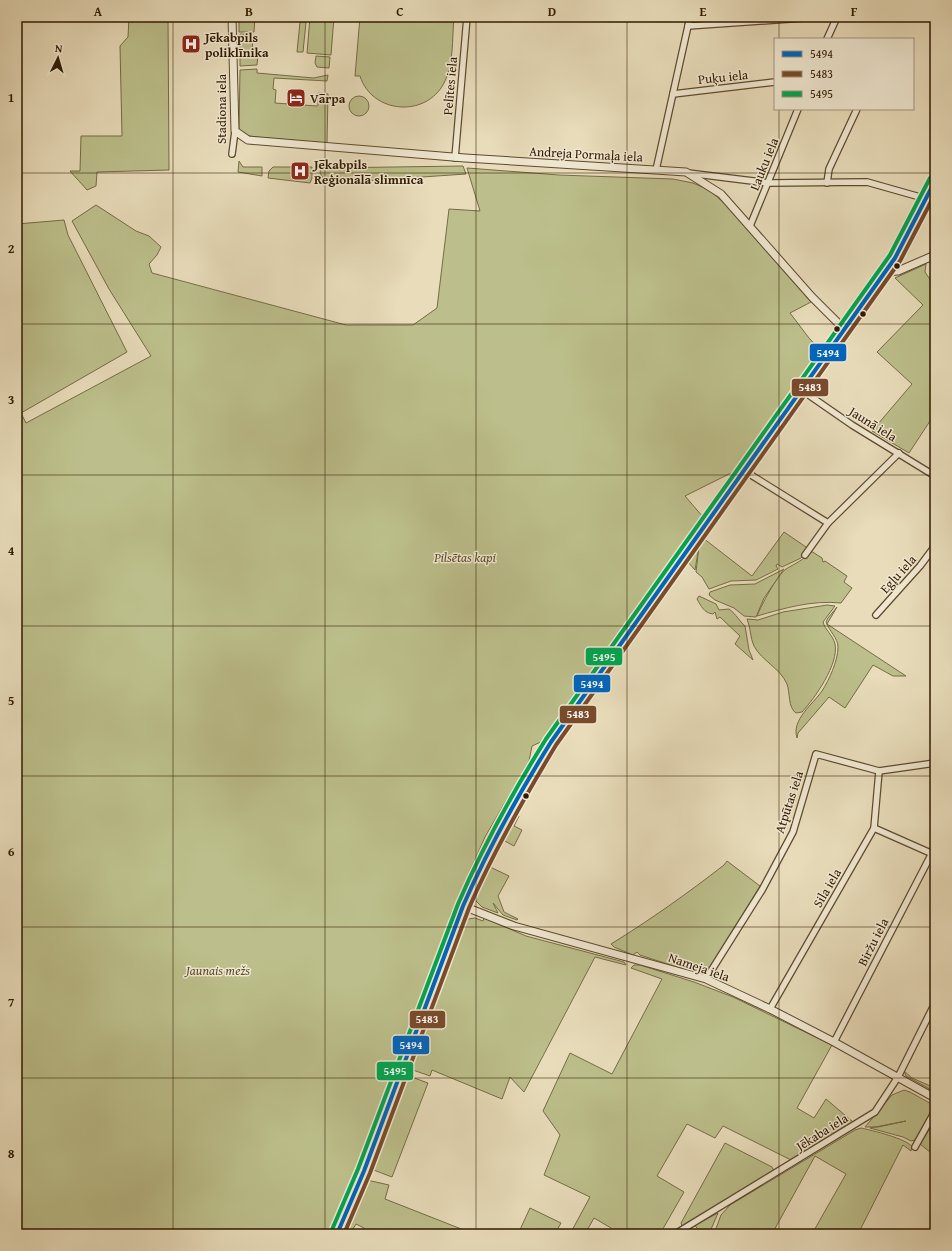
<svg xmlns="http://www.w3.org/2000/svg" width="952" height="1251" font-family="'Gentium Book Plus',serif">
  <rect width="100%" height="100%" fill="#e8dcba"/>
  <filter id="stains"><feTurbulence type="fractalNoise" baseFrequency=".005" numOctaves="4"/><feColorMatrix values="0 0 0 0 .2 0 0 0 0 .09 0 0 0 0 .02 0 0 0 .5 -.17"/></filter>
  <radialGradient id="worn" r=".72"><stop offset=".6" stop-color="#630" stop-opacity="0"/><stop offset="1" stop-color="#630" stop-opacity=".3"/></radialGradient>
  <g fill="#bcbf8b" stroke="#766c46">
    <path d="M129,17H168L169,170L97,172L96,186L87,190C81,183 76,178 70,171H80L81,136H122L120,46L128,37Z"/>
    <polygon points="239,17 255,17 254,32 239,32"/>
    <polygon points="310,17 334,17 331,55 307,53"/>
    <path d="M360,17H454C452,38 454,65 444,83C426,118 372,114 360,76H355Z"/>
    <polygon points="300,22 306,22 303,52 297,52"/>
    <polygon points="240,34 253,35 252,54 258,55 257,65 240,66"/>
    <polygon points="316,56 330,57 329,68 317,67 315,63"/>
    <path d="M257,69V73L314,78L328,75L327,81L274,78L273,89L276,90L275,103L317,106L318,105V93L328,94L327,142L326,143L256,137C249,136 242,135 239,129L240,70Z"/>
    <circle cx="359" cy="106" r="10"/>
    <polygon points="239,161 243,167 262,167 262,176 238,172"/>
    <polygon points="463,166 466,174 335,183 325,181 320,173 321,168 323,168"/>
    <polygon points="273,167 312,167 312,178 310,183 268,178 269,171"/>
    <polygon points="467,168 559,175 673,179 693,183 709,190 724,203 811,302 790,313 809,338 822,352 737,470 685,496 703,517 575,699 566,707 568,709 556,724 558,726 545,740 532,746 529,761 485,837 450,916 447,930 360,1164 329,1234 17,1234 17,224 64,220 68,235 127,352 21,413 26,423 151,356 109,289 72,221 96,205 136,231 149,236 161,247 157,255 149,264 152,273 346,325 413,325 437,308 449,209 480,211"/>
    <polygon points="926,264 925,272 935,287 935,419 932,418 909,453 872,431 912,384 877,352 923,305 895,278"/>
    <polygon points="784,532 809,549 801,558 782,567 777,564 776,566 778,569 756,580 731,581 709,589 702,577 696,572 699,546 695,570 687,561 703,538 752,576"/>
    <path d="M811,551L822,558L823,562L825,561L847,576L844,582L852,588L841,603C812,600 785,608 757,616C761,606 777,575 786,569C796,563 804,560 811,551Z"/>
    <polygon points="784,569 764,598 756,617 744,616 734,608 715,600 709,595 710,592 730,585 755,584"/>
    <path d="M699,596L716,604L719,610L729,609C737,615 739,621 745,626L749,650L753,660L735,644L740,636L720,617L717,619L715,612L713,614C704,613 701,606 697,599Z"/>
    <path d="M827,605L835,606L823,622C825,630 833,635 835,644C839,664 815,698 802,712L796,713C788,708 790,692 787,684C780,668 762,661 754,646C750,638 751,628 747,619L758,620L783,612Z"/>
    <path d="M837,607L827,624L906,676H893L873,665L845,708L829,697L798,733L797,738C791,720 813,704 822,691C829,680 838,661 838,647C838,638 829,631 826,622L828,618Z"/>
    <polygon points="514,814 519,816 514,826 522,830 514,846 501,839"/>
    <path d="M727,861L760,886L708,973L700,974L691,970L689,971L640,955L637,952L633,955L614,947L611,944C650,920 688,893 724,865Z"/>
    <polygon points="488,866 509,876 498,896 504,912 518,919 517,920 503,915 493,903 498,913 482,907 476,901 476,892 484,872 486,876 486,869"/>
    <polygon points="475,918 483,921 484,918 526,936 624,962 626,965 595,957 524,1092 510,1077 502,1099 432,1070 430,1076 410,1069 410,1064 462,925 468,919"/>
    <polygon points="634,965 640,965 694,982 733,997 832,1045 797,1108 814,1118 826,1099 853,1122 791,1160 723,1126 715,1138 687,1124 657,1176 684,1192 660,1234 608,1234 611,1228 594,1218 585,1234 570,1234 590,1197 544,1175 560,1135 543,1111 570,1053 612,1074 662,979 631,968"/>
    <polygon points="904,1071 912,1078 935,1088 935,1092 906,1076"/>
    <polygon points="406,1075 428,1083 392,1177 371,1169"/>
    <polygon points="904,1090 910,1092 935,1106 915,1140 911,1141 903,1137 870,1128 906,1121 878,1127 865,1127 892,1095"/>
    <polygon points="935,1121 935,1156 920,1144"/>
    <path d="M861,1128C871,1130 908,1139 912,1147L911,1151L903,1145L858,1234H812L846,1174L815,1156L772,1234H714L721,1215L730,1205L855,1130Z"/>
    <polygon points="725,1143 772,1167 774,1171 682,1226 681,1223"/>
    <polygon points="367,1180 389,1185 385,1199 474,1234 366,1234 364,1228 356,1224 350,1234 344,1234"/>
    <polygon points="530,1208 561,1223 555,1234 518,1234"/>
    <polygon points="718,1213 709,1234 703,1234 696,1227 695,1225"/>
  </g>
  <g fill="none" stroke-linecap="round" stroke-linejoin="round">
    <defs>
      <g id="minor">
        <polyline points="688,26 818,17"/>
        <polyline points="827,39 837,17"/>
        <polyline points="673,94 775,82"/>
        <polyline points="232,154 235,131"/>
        <polyline points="455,158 467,17"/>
        <polyline points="656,170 690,17"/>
        <polyline points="688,173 769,183 867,182 927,199"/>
        <polyline points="827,183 829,169 857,109"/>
        <polyline points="750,226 798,109"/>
        <polyline points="800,389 852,425 935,476"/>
        <polyline points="743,470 828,523 899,453"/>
        <polyline points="805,555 828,523"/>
        <polyline points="876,615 920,566 935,546"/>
        <polyline points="874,828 935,855"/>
        <polyline points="706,979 762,890 793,832 816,754 879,771 935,763"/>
        <polyline points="770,1009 874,828 879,771"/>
        <polyline points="834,1042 932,853"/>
        <polyline points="915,1147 935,1111"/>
        <polyline points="675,1234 875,1112 898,1077 935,1003"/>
      </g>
      <g id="tertiary">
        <polyline points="232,17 235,131 248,140 465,158 686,172 721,194 812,297 844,329"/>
        <polyline points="927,199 935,201"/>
        <polyline points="885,272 898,271 935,255"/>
        <polyline points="463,906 514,926 706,979 770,1009 834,1042 935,1098"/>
      </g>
      <path id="secondary" d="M337,1234L364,1171L463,906C487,849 518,795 551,742L895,258L935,181"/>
    </defs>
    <use href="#minor" stroke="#5f4a2e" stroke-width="8"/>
    <use href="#tertiary" stroke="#5f4a2e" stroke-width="9"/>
    <use href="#secondary" stroke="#311a00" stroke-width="10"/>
    <use href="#minor" stroke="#f0e8d2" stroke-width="5.5"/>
    <use href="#tertiary" stroke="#f0e8d2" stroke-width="7"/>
    <use href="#secondary" stroke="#f0e8d2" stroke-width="8"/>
    <defs>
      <path id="bus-1" d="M337,1234L364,1171L463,906C488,849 518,795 551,742L895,258L935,181"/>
      <path id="bus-2" d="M344,1234L370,1173L469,908C493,852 524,798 556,745L900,261L935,194"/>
      <path id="bus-3" d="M331,1232L358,1169L458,904C483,846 513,792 546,739L890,255L930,178"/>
    </defs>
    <use href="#bus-1" stroke="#f0e8d2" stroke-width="7"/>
    <use href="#bus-2" stroke="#f0e8d2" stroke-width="7"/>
    <use href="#bus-3" stroke="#f0e8d2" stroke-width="7"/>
    <use href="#bus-1" stroke="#0065bd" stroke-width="4"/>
    <use href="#bus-2" stroke="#7a4b2a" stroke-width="4"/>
    <use href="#bus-3" stroke="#00a651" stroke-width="4"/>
  </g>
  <path fill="none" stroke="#311a00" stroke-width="1" stroke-opacity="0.55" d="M173,17V1234M325,17V1234M476,17V1234M627,17V1234M779,17V39M779,109V1234M17,173H935M17,324H935M17,475H935M17,626H935M17,776H935M17,927H935M17,1078H935"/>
  <defs>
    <symbol id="hospital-square" viewBox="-11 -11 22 22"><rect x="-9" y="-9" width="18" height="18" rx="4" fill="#8f2418" stroke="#f0e8d2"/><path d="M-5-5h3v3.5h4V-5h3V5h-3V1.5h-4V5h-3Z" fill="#fff"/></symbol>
    <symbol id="hotel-square" viewBox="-11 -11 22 22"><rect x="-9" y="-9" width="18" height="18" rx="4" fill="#8f2418" stroke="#f0e8d2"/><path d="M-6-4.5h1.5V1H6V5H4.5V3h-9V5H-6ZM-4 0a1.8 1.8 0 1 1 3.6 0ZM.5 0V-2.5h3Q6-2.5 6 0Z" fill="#fff"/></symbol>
  </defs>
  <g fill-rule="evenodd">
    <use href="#hospital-square" x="180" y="33" width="22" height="22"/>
    <use href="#hotel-square" x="285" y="87" width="22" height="22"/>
    <use href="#hospital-square" x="289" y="160" width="22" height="22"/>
  </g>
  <g fill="#311a00" stroke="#f0e8d2" stroke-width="1.5">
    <circle cx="897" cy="266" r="3.5"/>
    <circle cx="863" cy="314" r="3.5"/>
    <circle cx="837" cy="329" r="3.5"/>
    <circle cx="526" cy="796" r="3.5"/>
  </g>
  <g text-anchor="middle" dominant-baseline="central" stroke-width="3" stroke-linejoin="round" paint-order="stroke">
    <g font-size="13" font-weight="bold" fill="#311a00" stroke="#f0e8d2" text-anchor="start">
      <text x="205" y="37">Jēkabpils<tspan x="205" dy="15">poliklīnika</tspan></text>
      <text x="310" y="98">Vārpa</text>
      <text x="314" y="164">Jēkabpils<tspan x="314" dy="15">Reģionālā slimnīca</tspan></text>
    </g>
    <g font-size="13" fill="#311a00" stroke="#f0e8d2">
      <text transform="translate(723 77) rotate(-6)">Puķu iela</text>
      <text transform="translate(450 86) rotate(-85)">Pelītes iela</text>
      <text transform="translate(221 109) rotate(-90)">Stadiona iela</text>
      <text transform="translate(586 154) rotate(3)">Andreja Pormaļa iela</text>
      <text transform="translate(764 164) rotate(-68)">Lauku iela</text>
      <text transform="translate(873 424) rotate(32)">Jaunā iela</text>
      <text transform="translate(898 574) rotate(-48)">Egļu iela</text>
      <text transform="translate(789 802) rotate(-72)">Atpūtas iela</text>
      <text transform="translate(827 888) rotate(-60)">Sila iela</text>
      <text transform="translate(873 942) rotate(-63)">Biržu iela</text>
      <text transform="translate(699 967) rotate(19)">Nameja iela</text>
      <text transform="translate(822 1132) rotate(-32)">Jēkaba iela</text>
    </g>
    <g font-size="13" font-style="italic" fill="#5b4c2a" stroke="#f0e8d2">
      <text x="465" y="557">Pilsētas kapi</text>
      <text x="218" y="970">Jaunais mežs</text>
    </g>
  </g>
  <g stroke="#f0e8d2" stroke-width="1.5">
    <rect x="809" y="343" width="38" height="19" rx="4" fill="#0065bd"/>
    <rect x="791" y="378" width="38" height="19" rx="4" fill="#7a4b2a"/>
    <rect x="585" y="647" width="38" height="19" rx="4" fill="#00a651"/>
    <rect x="573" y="674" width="38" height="19" rx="4" fill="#0065bd"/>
    <rect x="559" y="705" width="38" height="19" rx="4" fill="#7a4b2a"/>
    <rect x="409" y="1010" width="37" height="19" rx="4" fill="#7a4b2a"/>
    <rect x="392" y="1035" width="38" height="20" rx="4" fill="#0065bd"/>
    <rect x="376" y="1061" width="38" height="20" rx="4" fill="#00a651"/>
  </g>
  <g font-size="11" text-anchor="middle" font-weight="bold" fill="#fff">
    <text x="828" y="357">5494</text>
    <text x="810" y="391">5483</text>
    <text x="604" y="661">5495</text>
    <text x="592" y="688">5494</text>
    <text x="578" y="718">5483</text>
    <text x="427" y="1023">5483</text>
    <text x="411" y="1049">5494</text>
    <text x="395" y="1075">5495</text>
  </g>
  <rect width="952" height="1251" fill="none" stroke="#e8dcba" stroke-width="44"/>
  <rect x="774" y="38" width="140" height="72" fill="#f0e8d2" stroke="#a4967e"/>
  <rect x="782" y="51" width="20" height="6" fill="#0065bd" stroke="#a4967e"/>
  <text x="810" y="58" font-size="12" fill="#311a00">5494</text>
  <rect x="782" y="71" width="20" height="6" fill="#7a4b2a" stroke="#a4967e"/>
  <text x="810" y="78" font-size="12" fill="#311a00">5483</text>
  <rect x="782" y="91" width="20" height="6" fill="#00a651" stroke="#a4967e"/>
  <text x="810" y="98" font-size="12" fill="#311a00">5495</text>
  <g transform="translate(58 58) rotate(5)" stroke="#f0e8d2" stroke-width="3" paint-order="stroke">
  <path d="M0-3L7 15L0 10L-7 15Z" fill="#311a00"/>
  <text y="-6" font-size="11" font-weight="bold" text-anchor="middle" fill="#311a00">N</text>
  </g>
  <rect x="22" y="22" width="908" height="1207" fill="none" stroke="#311a00" stroke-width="1.5"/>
  <g font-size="13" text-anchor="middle" font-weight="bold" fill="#311a00">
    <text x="98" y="16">A</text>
    <text x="249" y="16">B</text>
    <text x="400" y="16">C</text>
    <text x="552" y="16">D</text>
    <text x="703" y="16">E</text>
    <text x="854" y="16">F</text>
    <text x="11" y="102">1</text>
    <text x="11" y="253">2</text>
    <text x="11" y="404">3</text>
    <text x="11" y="555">4</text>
    <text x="11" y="705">5</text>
    <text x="11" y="856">6</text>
    <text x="11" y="1007">7</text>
    <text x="11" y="1158">8</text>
  </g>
  <rect width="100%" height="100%" filter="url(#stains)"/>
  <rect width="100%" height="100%" fill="url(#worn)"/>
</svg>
